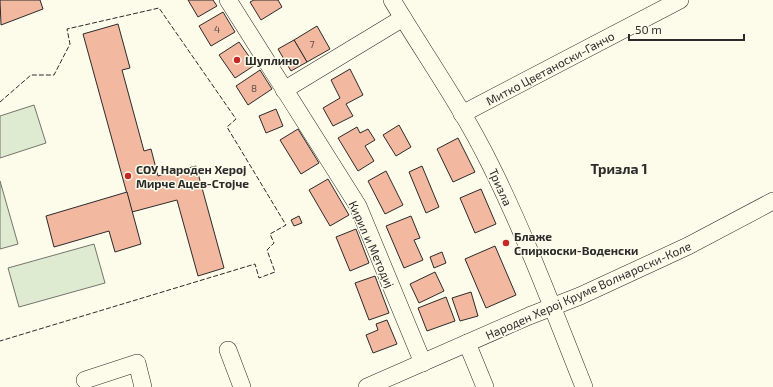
<svg xmlns="http://www.w3.org/2000/svg" width="773" height="387" font-family="'Exo 2',sans-serif">
  <rect width="100%" height="100%" fill="#fdfbea"/>
  <g fill="#deebd1" stroke="#74746e">
    <polygon points="34,105 46,143 0,158 0,116"/>
    <polygon points="0,181 18,244 0,249"/>
    <polygon points="94,244 105,283 19,307 8,268"/>
  </g>
  <g fill="#f2b8a0" stroke="#2b2b2b">
    <polygon points="0,0 40,0 43,9 1,25"/>
    <polygon points="188,0 213,0 217,6 198,17"/>
    <polygon points="254,0 278,0 282,7 261,20 250,2"/>
    <polygon points="223,12 235,32 211,46 199,26"/>
    <polygon points="118,24 130,68 122,70 144,151 151,149 158,176 196,166 224,268 198,276 177,200 132,212 83,34"/>
    <polygon points="317,26 330,49 307,62 294,40"/>
    <polygon points="294,40 307,62 291,71 278,49"/>
    <polygon points="239,42 255,65 235,78 219,55"/>
    <polygon points="350,69 363,95 346,104 353,116 333,126 323,108 340,98 331,80"/>
    <polygon points="260,70 272,89 248,105 236,86"/>
    <polygon points="276,109 283,126 266,133 259,116"/>
    <polygon points="399,125 411,147 396,156 383,135"/>
    <polygon points="357,127 360,133 368,129 375,140 365,146 374,161 358,171 338,138"/>
    <polygon points="298,129 319,163 301,174 280,140"/>
    <polygon points="458,138 475,172 453,182 437,149"/>
    <polygon points="422,166 439,207 426,213 409,172"/>
    <polygon points="386,171 403,205 385,214 368,181"/>
    <polygon points="328,179 349,215 330,226 309,190"/>
    <polygon points="481,189 496,224 475,233 460,198"/>
    <polygon points="127,192 141,244 115,252 109,231 54,247 46,216"/>
    <polygon points="299,216 302,223 294,226 291,220"/>
    <polygon points="411,216 420,238 414,240 423,260 404,268 386,226"/>
    <polygon points="356,229 369,263 350,271 336,237"/>
    <polygon points="495,246 516,295 486,308 465,259"/>
    <polygon points="442,252 446,263 434,268 430,257"/>
    <polygon points="435,272 444,291 419,303 410,284"/>
    <polygon points="375,276 389,313 369,320 355,283"/>
    <polygon points="471,292 478,316 460,321 452,298"/>
    <polygon points="446,297 455,321 427,331 418,308"/>
    <polygon points="387,320 397,344 373,353 366,335 378,330 376,324"/>
  </g>
  <g fill="none" stroke-linecap="round" stroke-linejoin="round">
    <defs>
      <g id="minor">
        <polyline points="228,0 358,206 423,363"/>
        <path d="M392,0C425,55 462,107 490,164C526,236 554,312 584,387"/>
        <polyline points="284,90 403,18"/>
        <polyline points="462,114 680,0"/>
        <polyline points="467,343 485,387"/>
        <polyline points="228,350 242,387"/>
        <polyline points="85,380 137,363 143,387"/>
        <polyline points="367,387 529,316 580,296 688,246 773,201"/>
      </g>
    </defs>
    <use href="#minor" stroke="#2b2b2b" stroke-width="18"/>
    <use href="#minor" stroke="#fdfbea" stroke-width="17"/>
    <polyline stroke="#2b2b2b" stroke-width="1" stroke-dasharray="5 2" stroke-linecap="butt" points="0,102 31,75 54,75 70,44 67,29 159,8 236,119 227,127 286,225 270,234 274,243 267,250 275,272 259,278 255,264 0,341"/>
  </g>
  <g fill="#c62828" stroke="#fdfbea" stroke-width="1.5">
    <circle cx="237" cy="60" r="4"/>
    <circle cx="128" cy="176" r="4"/>
    <circle cx="506" cy="243" r="4"/>
  </g>
  <g text-anchor="middle" dominant-baseline="central" stroke-width="3" stroke-linejoin="round" paint-order="stroke">
    <g font-size="10" fill="#5d4e48">
      <text x="217" y="29">4</text>
      <text x="312" y="44">7</text>
      <text x="254" y="88">8</text>
    </g>
    <g font-size="12" font-weight="bold" fill="#2b2b2b" stroke="#fdfbea" text-anchor="start">
      <text x="245" y="60">Шуплино</text>
      <text x="136" y="169">СОУ Народен Херој<tspan x="136" dy="14">Мирче Ацев-Стојче</tspan></text>
      <text x="514" y="236">Блаже<tspan x="514" dy="14">Спиркоски-Воденски</tspan></text>
    </g>
    <g font-size="12" fill="#2b2b2b" stroke="#fdfbea">
      <text transform="translate(550 68) rotate(-28)">Митко Цветаноски-Ганчо</text>
      <text transform="translate(501 187) rotate(66)">Тризла</text>
      <text transform="translate(372 244) rotate(66)">Кирил и Методиј</text>
      <text transform="translate(588 290) rotate(-24)">Народен Херој Круме Волнароски-Коле</text>
    </g>
    <g font-size="14" font-weight="bold" fill="#2b2b2b" stroke="#fdfbea">
      <text x="619" y="168">Тризла 1</text>
    </g>
  </g>
  <path d="M629 34v6h115v-6" fill="none" stroke="#2b2b2b" stroke-width="2"/>
  <text x="635" y="34" font-size="12" fill="#2b2b2b" stroke="#fdfbea" stroke-width="3" paint-order="stroke">50 m</text>
</svg>
